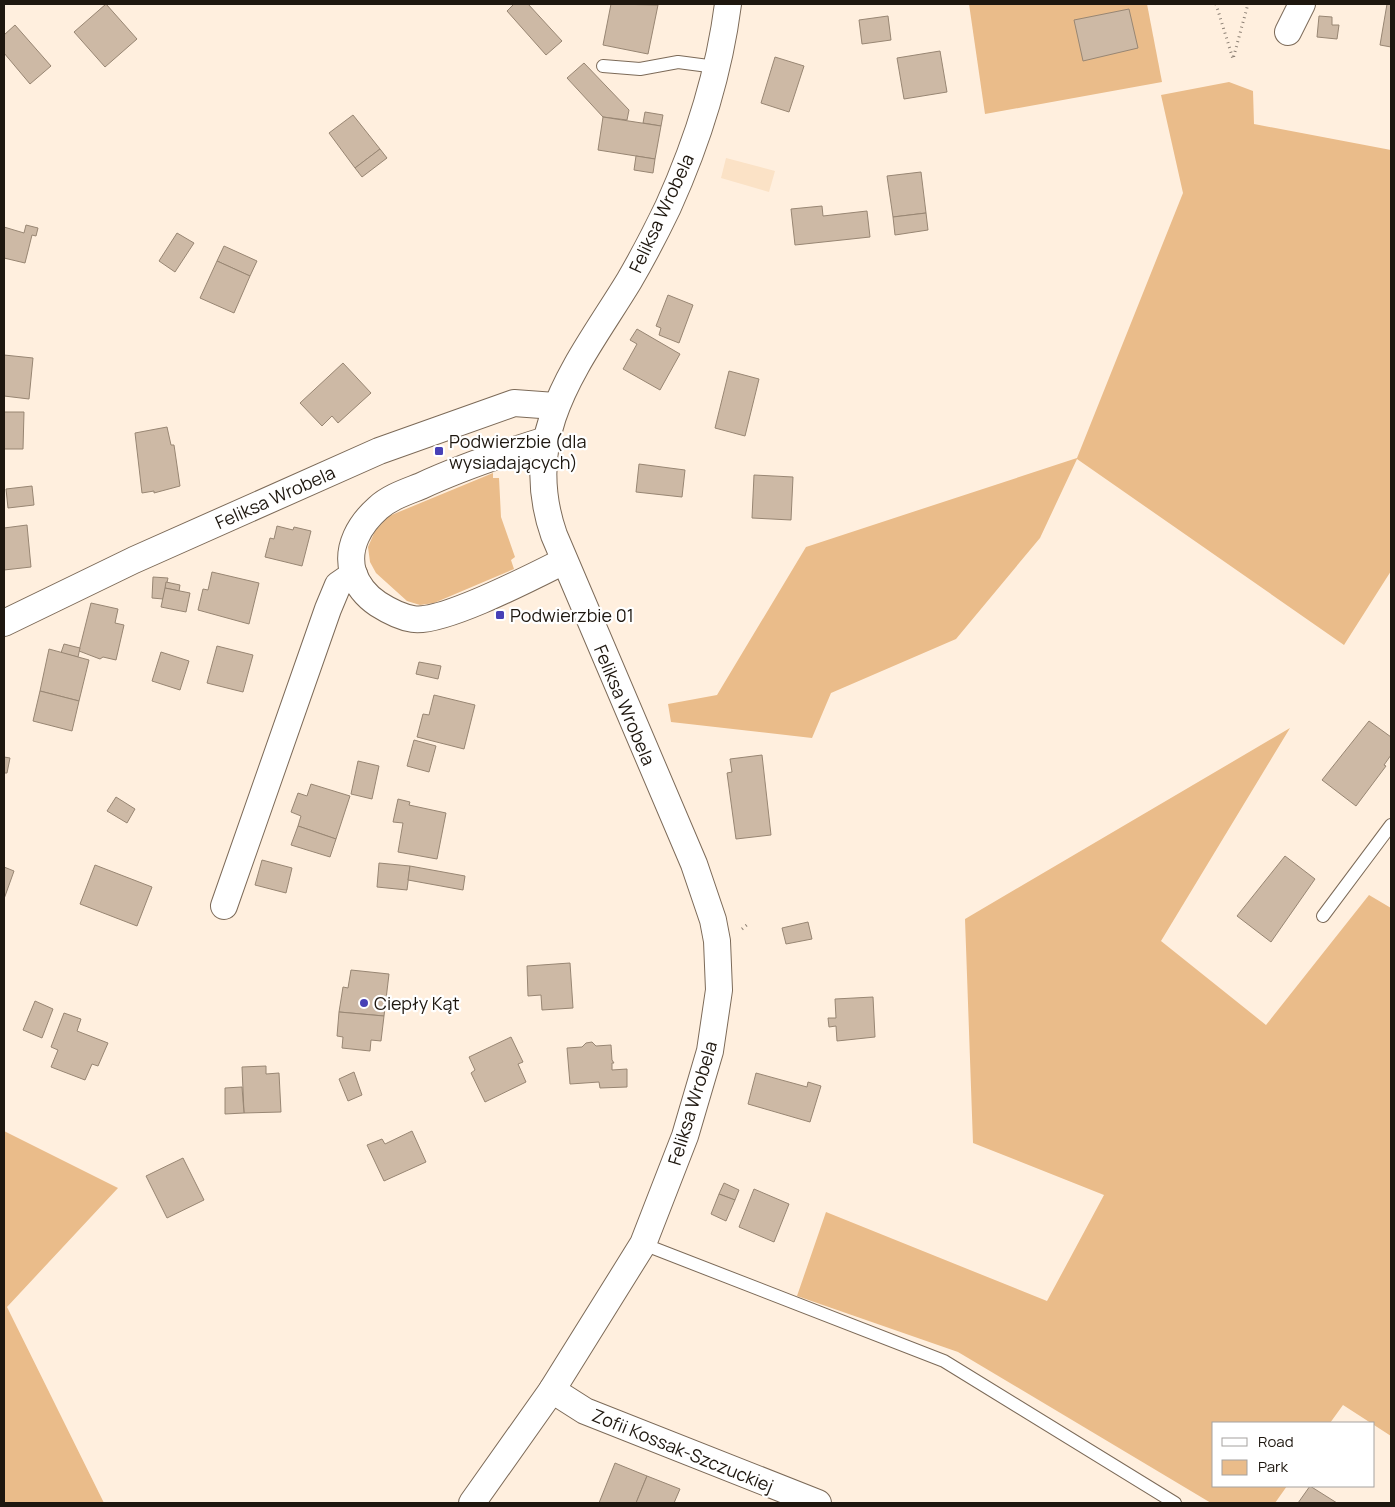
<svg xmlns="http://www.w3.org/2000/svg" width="1395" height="1507" font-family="Manrope,sans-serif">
  <rect width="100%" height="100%" fill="#ffefde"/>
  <polygon fill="#fbe2c6" points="726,158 775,171 769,192 721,178"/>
  <g fill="#eabc8a">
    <polygon points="969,4 1147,4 1162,82 985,114"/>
    <polygon points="1229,82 1253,91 1254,124 1391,150 1391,571 1344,645 1077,459 1040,538 956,639 831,693 812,738 671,722 668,704 717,695 806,547 1077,458 1183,193 1161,95"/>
    <polygon points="493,473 493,478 499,478 501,517 515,557 511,560 514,569 434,603 420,605 407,601 376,573 370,562 368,547 375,531 389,516"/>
    <polygon points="1290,728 1161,941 1266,1025 1369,895 1391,908 1391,1436 1343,1405 1330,1423 1214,1423 1214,1486 1287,1486 1275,1503 1211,1503 958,1352 797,1296 826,1212 1047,1301 1104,1195 973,1143 965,919"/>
    <polygon points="4,1131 118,1188 7,1307 104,1503 4,1503"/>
  </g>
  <g fill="#cdb9a5" stroke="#988673">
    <polygon points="106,4 137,39 105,67 74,32"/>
    <polygon points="514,4 528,4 562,41 546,55 507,11"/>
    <polygon points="611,4 658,5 648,54 603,45"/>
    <polygon points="1387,4 1391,4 1391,47 1380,45"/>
    <polygon points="1129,9 1138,48 1083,61 1074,20"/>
    <polygon points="888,16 891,40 862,44 859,20"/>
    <polygon points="1319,16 1332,17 1332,25 1339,25 1337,39 1317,37"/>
    <polygon points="15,25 51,66 30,84 4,53 4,35"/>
    <polygon points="940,51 947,92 904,99 897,58"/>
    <polygon points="775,57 804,66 789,112 761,103"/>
    <polygon points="584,63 629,110 627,120 603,117 567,78"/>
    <polygon points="645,112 663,115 661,126 643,123"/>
    <polygon points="353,115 380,149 355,168 329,133"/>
    <polygon points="603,117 661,126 655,159 598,150"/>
    <polygon points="380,149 387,158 362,177 355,168"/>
    <polygon points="636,156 655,159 653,173 634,170"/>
    <polygon points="921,172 926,213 893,217 887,176"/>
    <polygon points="822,206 823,216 867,211 870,237 795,245 791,209"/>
    <polygon points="926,213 928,230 895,235 893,217"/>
    <polygon points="26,225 38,228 36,236 32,235 25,263 4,258 4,227 24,233"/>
    <polygon points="177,233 194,243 175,272 159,261"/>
    <polygon points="224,246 257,261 250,276 217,261"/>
    <polygon points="217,261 250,276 234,313 200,298"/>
    <polygon points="668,295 693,305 679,343 659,335 661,328 656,326"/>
    <polygon points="637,329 680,354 660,390 623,369 637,344 630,340"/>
    <polygon points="4,355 33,358 29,399 4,396"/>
    <polygon points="343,363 371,393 338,423 332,416 322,426 300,403"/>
    <polygon points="729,371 759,379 745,436 715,428"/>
    <polygon points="4,412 24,412 23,449 4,449"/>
    <polygon points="167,427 171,445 174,445 180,486 154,493 154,491 142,493 135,433"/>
    <polygon points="639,464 685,470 682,497 636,492"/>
    <polygon points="754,475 793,477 791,520 752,518"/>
    <polygon points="32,486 34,505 8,508 6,489"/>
    <polygon points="27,525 31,567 4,570 4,528"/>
    <polygon points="277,526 293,530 294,527 311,531 302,566 265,557 270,538 274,539"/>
    <polygon points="212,572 259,583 249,624 198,610 203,589 208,590"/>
    <polygon points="153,577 168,578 163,599 152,598"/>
    <polygon points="166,582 180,585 179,591 165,588"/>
    <polygon points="165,588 190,593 186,612 161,607"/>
    <polygon points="91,603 118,609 115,623 124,625 116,660 103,657 100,659 79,651"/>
    <polygon points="64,644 80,648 78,657 61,653"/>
    <polygon points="217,646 253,655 243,692 207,683"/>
    <polygon points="49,649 89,660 79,701 40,691"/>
    <polygon points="161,652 189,661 180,690 152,681"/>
    <polygon points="419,662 441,666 438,679 416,674"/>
    <polygon points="40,691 79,701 72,731 33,721"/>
    <polygon points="434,695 475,705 464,749 417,737 423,714 429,715"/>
    <polygon points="1369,721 1391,737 1391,755 1384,765 1386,766 1356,806 1322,780"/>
    <polygon points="414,740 436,746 429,772 407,766"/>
    <polygon points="762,755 771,835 736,839 727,773 732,772 730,759"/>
    <polygon points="4,757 10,758 7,773 4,773"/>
    <polygon points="358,761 379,766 372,799 351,794"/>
    <polygon points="311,784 350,796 336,839 298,826 301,816 291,812 298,793 307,796"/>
    <polygon points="116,797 135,809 127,823 107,811"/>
    <polygon points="398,799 410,802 409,805 446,813 437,859 398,852 403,823 393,822"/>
    <polygon points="298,826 336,839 330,857 291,845"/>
    <polygon points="1285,856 1315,879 1271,942 1237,916"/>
    <polygon points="262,860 292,868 286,893 255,885"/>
    <polygon points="379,863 410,866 407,890 377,887"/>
    <polygon points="95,865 152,887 137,926 80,904"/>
    <polygon points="410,866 465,876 463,890 408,880"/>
    <polygon points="4,867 14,871 4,899"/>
    <polygon points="808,922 812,939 786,944 782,928"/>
    <polygon points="570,963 573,1008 542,1010 541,995 528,996 527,966"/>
    <polygon points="351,970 389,974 384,1016 339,1012 343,987 348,988"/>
    <polygon points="873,997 875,1037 837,1041 836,1026 829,1027 828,1018 836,1018 835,999"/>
    <polygon points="35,1001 53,1009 42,1038 23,1030"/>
    <polygon points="339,1012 384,1016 381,1041 371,1040 370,1051 342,1048 343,1037 337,1036"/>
    <polygon points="64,1013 81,1019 77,1031 108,1043 98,1066 92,1064 85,1080 51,1067 58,1050 51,1047"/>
    <polygon points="511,1037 523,1062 518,1064 526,1082 485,1102 471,1073 475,1070 469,1057"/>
    <polygon points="592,1042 596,1046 611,1045 612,1060 614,1063 612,1063 612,1070 627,1069 627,1087 600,1088 599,1082 570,1084 567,1048 582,1047 586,1043"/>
    <polygon points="266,1066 266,1074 279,1073 281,1112 244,1113 242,1067"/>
    <polygon points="354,1072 362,1095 348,1101 339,1079"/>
    <polygon points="756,1073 807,1087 808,1082 821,1086 810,1122 748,1104"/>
    <polygon points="242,1087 244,1113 225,1114 225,1088"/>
    <polygon points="412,1131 426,1162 384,1181 367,1145 382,1139 385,1144"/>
    <polygon points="183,1158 204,1200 167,1218 146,1176"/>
    <polygon points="724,1183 739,1190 735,1200 719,1194"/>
    <polygon points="754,1189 789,1204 774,1242 739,1227"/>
    <polygon points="719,1194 735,1200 726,1221 711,1214"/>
    <polygon points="615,1463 647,1476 636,1503 599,1503"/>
    <polygon points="647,1476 680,1489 674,1503 636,1503"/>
    <polygon points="1310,1486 1337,1503 1298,1503"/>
  </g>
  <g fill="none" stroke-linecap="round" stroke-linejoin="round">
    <defs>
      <g id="lane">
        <polyline points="603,66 640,69 678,62 716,67"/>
        <polyline points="1323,916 1391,825"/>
        <polyline points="643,1244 944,1361 1175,1503"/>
      </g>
      <g id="street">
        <polyline points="1288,32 1302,4"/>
        <path d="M546,440C504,453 462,467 421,486C406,492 390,497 378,508C360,524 346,547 353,572C358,587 366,596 378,604C389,611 400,617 413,619C442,624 534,576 564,561"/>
        <polyline points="4,623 134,560 379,451 514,403 555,406"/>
        <polyline points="224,906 328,609 338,585 354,574"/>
        <polyline points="552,1390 585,1411 818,1503"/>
        <path d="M472,1503L552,1390L643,1244L685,1136L710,1051L719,990L717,941L713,920L694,864L554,535C518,432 579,363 629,281C643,257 656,232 668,207C697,143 719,74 728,4"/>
      </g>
    </defs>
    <use href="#lane" stroke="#7c6a58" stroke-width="14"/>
    <use href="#street" stroke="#7c6a58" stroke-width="28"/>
    <g stroke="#8d8175" stroke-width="3" stroke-dasharray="1 4" stroke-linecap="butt">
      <polyline points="1216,4 1233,59 1248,4"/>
      <polyline points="742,929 749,923"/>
    </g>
    <use href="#lane" stroke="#fff" stroke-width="12"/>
    <use href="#street" stroke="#fff" stroke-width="26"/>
  </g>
  <g fill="#4740b6" stroke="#fff" stroke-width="2">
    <rect x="434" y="446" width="10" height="10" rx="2.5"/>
    <rect x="495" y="610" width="10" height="10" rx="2.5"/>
    <circle cx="364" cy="1003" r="5"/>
  </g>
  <g text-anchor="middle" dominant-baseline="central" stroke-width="4.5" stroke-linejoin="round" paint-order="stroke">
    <g font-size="18" fill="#1e170f" stroke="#fff">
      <text transform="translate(661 213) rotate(-65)">Feliksa Wrobela</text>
      <text transform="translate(275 497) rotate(-24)">Feliksa Wrobela</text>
      <text transform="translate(625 705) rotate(67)">Feliksa Wrobela</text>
      <text transform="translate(692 1103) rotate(-73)">Feliksa Wrobela</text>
      <text transform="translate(683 1450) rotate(22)">Zofii Kossak-Szczuckiej</text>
    </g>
    <g font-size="18" fill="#1e170f" stroke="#fff" text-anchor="start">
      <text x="449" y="441">Podwierzbie (dla<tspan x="449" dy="21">wysiadających)</tspan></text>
      <text x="510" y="615">Podwierzbie 01</text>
      <text x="374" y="1003">Ciepły Kąt</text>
    </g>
  </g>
  <rect width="1395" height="1507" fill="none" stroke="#1e170f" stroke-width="10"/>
  <rect x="1212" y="1422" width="162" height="65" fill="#ffffff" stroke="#a5a29f"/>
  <rect x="1222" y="1438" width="25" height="8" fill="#ffffff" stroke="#a5a29f"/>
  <text x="1258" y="1447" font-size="15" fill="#1e170f">Road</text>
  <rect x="1222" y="1460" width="25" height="15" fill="#eabc8a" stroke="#a5a29f"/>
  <text x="1258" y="1472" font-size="15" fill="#1e170f">Park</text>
</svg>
